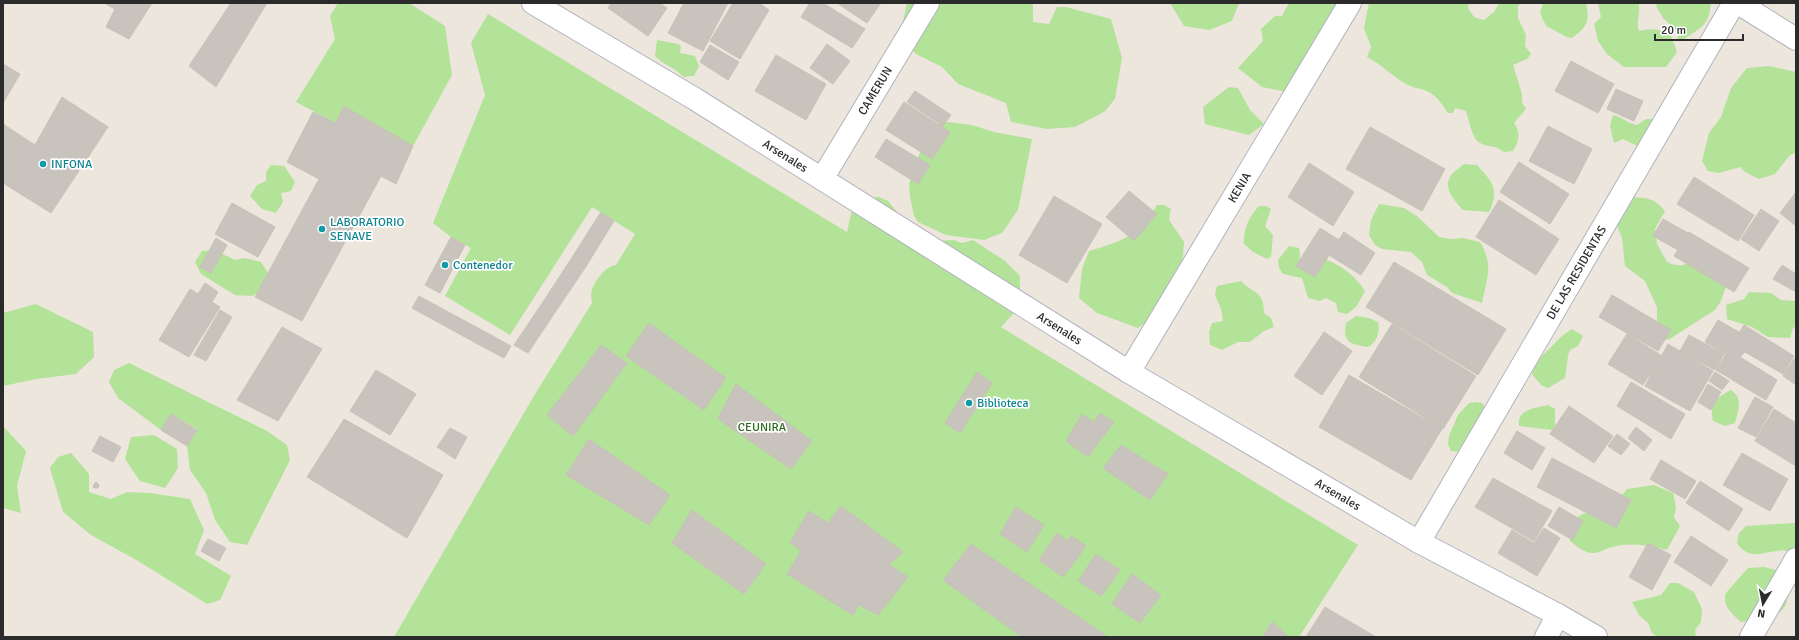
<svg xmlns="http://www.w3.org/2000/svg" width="1799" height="640" font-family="Signika,sans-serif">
  <rect width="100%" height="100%" fill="#ede6dd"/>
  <g fill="#b2e399">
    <polygon points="338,3 409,3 445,26 452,75 413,146 344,106 336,123 296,102 335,39 330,16"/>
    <polygon points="907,3 1033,3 1033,22 1049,24 1057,7 1066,7 1111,19 1122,58 1115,99 1104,112 1075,127 1047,129 1011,122 1006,103 958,84 942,67 916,54 900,35"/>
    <polygon points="1170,3 1239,3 1232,21 1209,30 1184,26"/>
    <polygon points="1289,3 1341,3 1287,92 1262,87 1238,68 1263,41 1261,29 1275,16 1282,16"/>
    <path d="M1369,3H1469L1468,8L1474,17L1484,20L1494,12L1499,3H1521L1518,6V18L1526,35L1525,46L1531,54L1527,59L1513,65L1522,94V102L1526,109L1514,123C1521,133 1519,141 1513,151L1504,152C1494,144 1490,148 1480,143C1472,139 1469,120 1466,111L1455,108L1453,113H1448C1442,104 1437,96 1427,91C1420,88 1412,88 1406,84C1392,76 1381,64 1367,57L1371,47L1364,28Z"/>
    <path d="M1543,3H1586C1590,21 1587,27 1572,38L1567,37L1546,26L1540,13Z"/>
    <path d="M1598,3H1638C1642,12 1635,21 1639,31C1651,28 1660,29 1671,35L1677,52L1666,67H1624L1607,54L1598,41L1594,24L1601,17Z"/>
    <path d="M1658,3H1711C1709,26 1701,27 1683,40L1678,39L1677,31L1663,18L1656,6Z"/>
    <path d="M488,14L847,232L852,209L868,198L879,197L888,201L906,223L929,241L954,240L962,243L973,240L1005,261L1020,276V299L1015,312L1001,327L1358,545L1299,637H394L535,394L592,303C592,299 590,294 592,290C595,280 606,266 616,265L635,234L592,207L510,335L445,296L471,248L451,237L433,223L485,95L471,43Z"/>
    <path d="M657,40L678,44L681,46L680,53L695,56L699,66L694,76L683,77C675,67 663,65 655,56Z"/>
    <polygon points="1769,66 1796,72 1796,153 1790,155 1775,174 1759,179 1745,172 1740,167 1719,173 1708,171 1702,161 1709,133 1721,117 1731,88 1747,68"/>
    <polygon points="1229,87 1238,88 1250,110 1264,124 1249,135 1205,124 1203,107"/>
    <path d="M1613,115C1623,117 1626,123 1637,125L1646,119H1654L1657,141L1637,146L1623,139L1614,143L1610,126Z"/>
    <polygon points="948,122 972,125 994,132 1032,139 1018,210 1002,233 984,240 946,235 918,222 914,216 910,197 909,184 915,165 926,138 935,125"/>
    <path d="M1464,164L1477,165C1492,181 1500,190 1489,212L1463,210C1456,202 1443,189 1450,177C1452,172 1460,168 1464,164Z"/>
    <polygon points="271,165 284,166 295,182 291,191 281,193 283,202 276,213 262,209 250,196 257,185 266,181 266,172"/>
    <path d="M1629,197C1647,198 1653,197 1665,211L1655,229L1657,244L1667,262C1679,267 1684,267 1694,258L1726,287L1720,303L1715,310L1668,340L1657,333V307L1645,281L1625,266L1622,238L1616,223Z"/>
    <path d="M1379,204L1404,208L1418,217L1439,237L1451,239L1463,238L1480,242C1494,266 1487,277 1482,303L1452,293L1447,287L1427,275L1422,262L1411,252L1382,249L1375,245L1369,235L1371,220Z"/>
    <path d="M1157,205H1164L1171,209L1169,220L1184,242L1183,256L1178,281L1151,319L1138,328L1097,313L1079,298L1082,269L1089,251C1120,242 1141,235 1157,205Z"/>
    <path d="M1259,206H1266L1271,209L1265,226L1273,235L1271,257L1267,259L1253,252L1244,244C1243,230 1249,216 1259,206Z"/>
    <path d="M1289,246L1299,248C1302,262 1294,269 1313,274L1324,259C1342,265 1355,276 1365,291L1356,307L1347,314L1338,312L1336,303L1326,298L1320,301L1308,298L1302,278L1283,274L1279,268L1278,260Z"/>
    <polygon points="215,250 235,260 245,258 261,262 268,273 266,288 252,296 235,295 201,274 195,262 202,251"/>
    <path d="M1241,281C1255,295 1264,291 1264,313L1271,318L1274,327L1264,331L1250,342H1238L1222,350L1210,345L1209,332L1212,323L1223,321L1221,309L1215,295L1217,286Z"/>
    <polygon points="1749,292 1771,293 1781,300 1796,301 1796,326 1793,328 1790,338 1768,337 1752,327 1727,319 1726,305 1744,299"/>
    <polygon points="36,304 93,332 94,357 76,374 36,379 3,386 3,313"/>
    <path d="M1356,316L1369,318L1378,322C1381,332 1376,343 1368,347C1351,344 1342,343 1346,323Z"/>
    <polygon points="1572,329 1583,336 1578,346 1570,350 1568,356 1565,378 1548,388 1541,385 1532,374 1533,365 1562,336"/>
    <polygon points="129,363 267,431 287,445 290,460 247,545 230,542 215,520 206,493 190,470 187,446 197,429 171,414 161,430 118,398 109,382 114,370"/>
    <path d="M1731,390C1744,399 1738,411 1735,423L1725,426L1713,421C1709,404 1717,397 1731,390Z"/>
    <polygon points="1476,402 1482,403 1485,407 1483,418 1461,452 1451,451 1448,444 1449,436 1458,415 1469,403"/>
    <path d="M1548,405L1555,409V426L1552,430L1519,426C1516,409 1536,408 1548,405Z"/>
    <polygon points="3,426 26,451 17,486 21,513 3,508"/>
    <polygon points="154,435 177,449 178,468 165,488 140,481 125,459 131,437"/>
    <polygon points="71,453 89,474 89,492 111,499 127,492 150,493 190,499 204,530 195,554 231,576 220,600 207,604 138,561 91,535 63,512 50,468 58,457"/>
    <path d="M1654,485L1673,493L1676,507L1674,517L1680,526L1667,550C1650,545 1629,542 1612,547C1606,548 1600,553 1594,553C1585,554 1577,546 1570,541C1569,537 1568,532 1569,529C1575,509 1608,507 1626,504L1622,495L1627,489Z"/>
    <path d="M1793,523H1796V553C1792,553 1790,551 1787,551C1767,548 1751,564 1737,543L1739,533L1746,526Z"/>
    <path d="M1764,567L1780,571L1790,583C1789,590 1788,598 1786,604C1780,619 1754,620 1741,622C1731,613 1724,608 1725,594L1748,568Z"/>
    <polygon points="1670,583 1678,583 1694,592 1702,609 1701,622 1695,630 1696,637 1658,637 1652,633 1648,623 1639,615 1632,602 1661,595"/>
  </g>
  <g fill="#c8c3bc" stroke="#c8c2b6">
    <polygon points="104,3 152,3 129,39 106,27 115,9"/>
    <polygon points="231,3 267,3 216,87 189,66"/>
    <polygon points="611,3 659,3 667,8 648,36 608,8"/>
    <polygon points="684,3 728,3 703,51 668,33"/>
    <polygon points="733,3 759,3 769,10 740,59 710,41"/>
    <polygon points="810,3 823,3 865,29 852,48 801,17"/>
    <polygon points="837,3 881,3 867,23"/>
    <polygon points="827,44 850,61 833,84 810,68"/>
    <polygon points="710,45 739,62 728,80 700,62"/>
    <polygon points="776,55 826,84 806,120 755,91"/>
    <polygon points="1571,61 1614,84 1598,113 1555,91"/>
    <polygon points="3,64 20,74 3,103"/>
    <polygon points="1616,89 1643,101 1634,121 1607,109"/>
    <polygon points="915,91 951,115 943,126 907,102"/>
    <polygon points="62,97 108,127 51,213 3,183 3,124 35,145"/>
    <polygon points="904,102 950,132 932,159 886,130"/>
    <polygon points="344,106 413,146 396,184 381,176 302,321 255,297 319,179 287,162 313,112 336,123"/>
    <polygon points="1548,126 1592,149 1574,184 1529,161"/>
    <polygon points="1370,127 1445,169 1422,211 1346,169"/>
    <polygon points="886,139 930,165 918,184 875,157"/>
    <polygon points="1519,162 1569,194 1550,224 1500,192"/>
    <polygon points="1309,163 1354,192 1333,226 1288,197"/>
    <polygon points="1694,177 1754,215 1738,241 1677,204"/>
    <polygon points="1129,191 1157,214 1134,241 1106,217"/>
    <polygon points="1796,192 1796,226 1780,213"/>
    <polygon points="1054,196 1102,224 1067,283 1019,255"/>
    <polygon points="1499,200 1559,239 1536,275 1476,237"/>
    <polygon points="232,203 275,227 258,257 215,234"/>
    <polygon points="1761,209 1779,221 1759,251 1741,239"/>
    <polygon points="601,212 614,221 585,268 571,259"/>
    <polygon points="1663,219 1688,233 1678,250 1653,236"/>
    <polygon points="1320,228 1339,240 1315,277 1296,266"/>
    <polygon points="1344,232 1375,253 1361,275 1329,255"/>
    <polygon points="1689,232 1749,268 1734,292 1674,256"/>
    <polygon points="451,237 465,245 440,293 425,285"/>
    <polygon points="216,238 227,245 211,273 200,267"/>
    <polygon points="571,259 585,268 556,311 543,302"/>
    <polygon points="1394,262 1506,329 1478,375 1366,307"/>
    <polygon points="1782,265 1796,274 1796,292 1773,279"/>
    <polygon points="205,283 218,292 212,302 220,307 189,357 159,340 190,289 198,294"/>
    <polygon points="1612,295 1671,330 1658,351 1599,317"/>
    <polygon points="419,296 450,313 443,325 412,308"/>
    <polygon points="543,302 556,311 528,353 514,345"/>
    <polygon points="220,310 232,317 206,361 194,355"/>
    <polygon points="450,313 480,329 474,342 443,325"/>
    <polygon points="1718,320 1739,332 1726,354 1705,342"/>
    <polygon points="649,323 726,378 704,410 626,356"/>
    <polygon points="1392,324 1476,376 1443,429 1359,377"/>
    <polygon points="1744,325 1794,356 1783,374 1745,352 1740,357 1777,380 1766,400 1716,370"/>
    <polygon points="282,327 322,349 278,421 237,400"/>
    <polygon points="480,329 511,346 504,358 474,342"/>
    <polygon points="1324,332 1352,351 1322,395 1294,376"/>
    <polygon points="1627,334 1662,356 1643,385 1608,364"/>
    <polygon points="1689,335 1724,354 1715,370 1680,351"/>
    <polygon points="1668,344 1713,371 1690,411 1645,386"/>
    <polygon points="601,345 627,363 573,436 547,415"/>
    <polygon points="1794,359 1796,360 1796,385 1783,376"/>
    <polygon points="376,370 416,394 390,435 350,411"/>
    <polygon points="977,372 992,383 960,433 945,423"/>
    <polygon points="1715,372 1729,381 1722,390 1709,381"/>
    <polygon points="1349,375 1442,429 1411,480 1319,427"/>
    <polygon points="1631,382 1685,414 1671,439 1617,406"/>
    <polygon points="736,384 812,441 791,469 718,419"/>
    <polygon points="1708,384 1721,392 1711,410 1698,402"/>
    <polygon points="1755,397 1773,407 1756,437 1738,428"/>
    <polygon points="1569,406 1613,436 1594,463 1550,434"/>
    <polygon points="1774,409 1796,423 1796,466 1755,441"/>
    <polygon points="1100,413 1114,422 1088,457 1066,441 1082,414 1094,422"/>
    <polygon points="171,414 197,430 187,446 161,430"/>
    <polygon points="344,419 443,475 407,538 307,477"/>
    <polygon points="1636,427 1652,440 1644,451 1628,438"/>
    <polygon points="450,428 467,437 455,459 437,447"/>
    <polygon points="1517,431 1545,448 1532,470 1504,453"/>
    <polygon points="1617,434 1630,444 1621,455 1608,446"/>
    <polygon points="100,436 121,447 113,462 92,451"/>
    <polygon points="589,439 670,495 649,525 566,475"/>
    <polygon points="1121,445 1168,474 1150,500 1103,468"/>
    <polygon points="1742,453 1788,479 1770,511 1723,485"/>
    <polygon points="1552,458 1631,500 1616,528 1537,487"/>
    <polygon points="1661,460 1696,481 1685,499 1650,479"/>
    <polygon points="1493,478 1552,511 1534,541 1475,507"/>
    <polygon points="1700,481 1743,509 1729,531 1686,503"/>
    <polygon points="96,482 99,485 98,488 94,488 93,486"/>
    <polygon points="841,506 903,552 889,565 908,577 878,615 859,605 853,615 787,574 801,551 790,542 809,511 828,523"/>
    <polygon points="1016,507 1044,525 1027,552 1000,534"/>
    <polygon points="1559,507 1583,521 1573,540 1548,526"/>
    <polygon points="692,510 766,564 744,594 672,543"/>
    <polygon points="1544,528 1560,538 1537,576 1498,553 1512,530 1534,543"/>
    <polygon points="1057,533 1068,541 1071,536 1086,546 1063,577 1039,560"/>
    <polygon points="1691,536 1728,560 1711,586 1674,562"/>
    <polygon points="208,539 226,548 219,561 201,551"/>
    <polygon points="1648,543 1671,555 1652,590 1629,577"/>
    <polygon points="971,544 1039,590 1108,637 1022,637 943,580"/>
    <polygon points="1096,554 1120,570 1101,596 1078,581"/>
    <polygon points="1132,574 1161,595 1140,623 1112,604"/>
    <polygon points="1325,607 1376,637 1306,637"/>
    <polygon points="1272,622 1289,637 1263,637"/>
  </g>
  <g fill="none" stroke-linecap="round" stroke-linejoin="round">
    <defs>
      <g id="minor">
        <polyline points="1738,3 1796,39"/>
        <path id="s1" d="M822,179L928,3"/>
        <path id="s2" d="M1129,372L1350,3"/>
        <path id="s3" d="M1419,542L1734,3"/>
        <polyline points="1751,637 1796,559"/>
      </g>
      <polyline id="tertiary" points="1558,615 1596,637"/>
      <g id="secondary">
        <path id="s4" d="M533,3L695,99L1129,372L1419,542L1558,615L1546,637"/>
      </g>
    </defs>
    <use href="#minor" stroke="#b1b3be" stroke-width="24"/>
    <use href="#tertiary" stroke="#b1b3be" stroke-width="24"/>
    <use href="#secondary" stroke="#b1b3be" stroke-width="24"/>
    <use href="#minor" stroke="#fff" stroke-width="22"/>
    <use href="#tertiary" stroke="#fff" stroke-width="22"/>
    <use href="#secondary" stroke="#fff" stroke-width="22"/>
  </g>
  <g fill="#0f9aa8" stroke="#fff" stroke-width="1.5">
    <circle cx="43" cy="164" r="4"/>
    <circle cx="322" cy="229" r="4"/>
    <circle cx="445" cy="265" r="4"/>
    <circle cx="969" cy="403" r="4"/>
  </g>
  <g text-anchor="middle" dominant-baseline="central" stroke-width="3.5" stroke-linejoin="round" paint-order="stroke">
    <g font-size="12" fill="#2b2b2b" stroke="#fff">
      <text stroke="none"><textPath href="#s1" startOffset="103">CAMERUN</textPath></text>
      <text stroke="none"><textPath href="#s4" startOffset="295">Arsenales</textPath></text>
      <text stroke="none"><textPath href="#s2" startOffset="215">KENIA</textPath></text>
      <text stroke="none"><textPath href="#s3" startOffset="312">DE LAS RESIDENTAS</textPath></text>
      <text stroke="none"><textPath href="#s4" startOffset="619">Arsenales</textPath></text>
      <text stroke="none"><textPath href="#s4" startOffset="943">Arsenales</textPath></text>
    </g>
    <g font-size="12" fill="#0d838f" stroke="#fff" text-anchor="start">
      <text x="51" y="164">INFONA</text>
      <text x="330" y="222">LABORATORIO<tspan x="330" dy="14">SENAVE</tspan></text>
      <text x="453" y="265">Contenedor</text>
      <text x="977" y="403">Biblioteca</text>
    </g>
    <g font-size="12" fill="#2a681a" stroke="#fff">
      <text x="762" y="427">CEUNIRA</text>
    </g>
  </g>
  <rect width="1799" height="640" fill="none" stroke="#2b2b2b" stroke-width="8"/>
  <g transform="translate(1763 604) rotate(190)" stroke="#ffffff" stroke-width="3" paint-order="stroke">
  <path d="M0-3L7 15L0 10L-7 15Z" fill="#2b2b2b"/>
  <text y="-6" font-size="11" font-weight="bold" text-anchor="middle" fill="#2b2b2b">N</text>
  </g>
  <path d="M1655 34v6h88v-6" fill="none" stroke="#2b2b2b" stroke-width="2"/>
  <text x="1661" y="34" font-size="12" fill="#2b2b2b" stroke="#ffffff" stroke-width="3" paint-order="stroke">20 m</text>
</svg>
